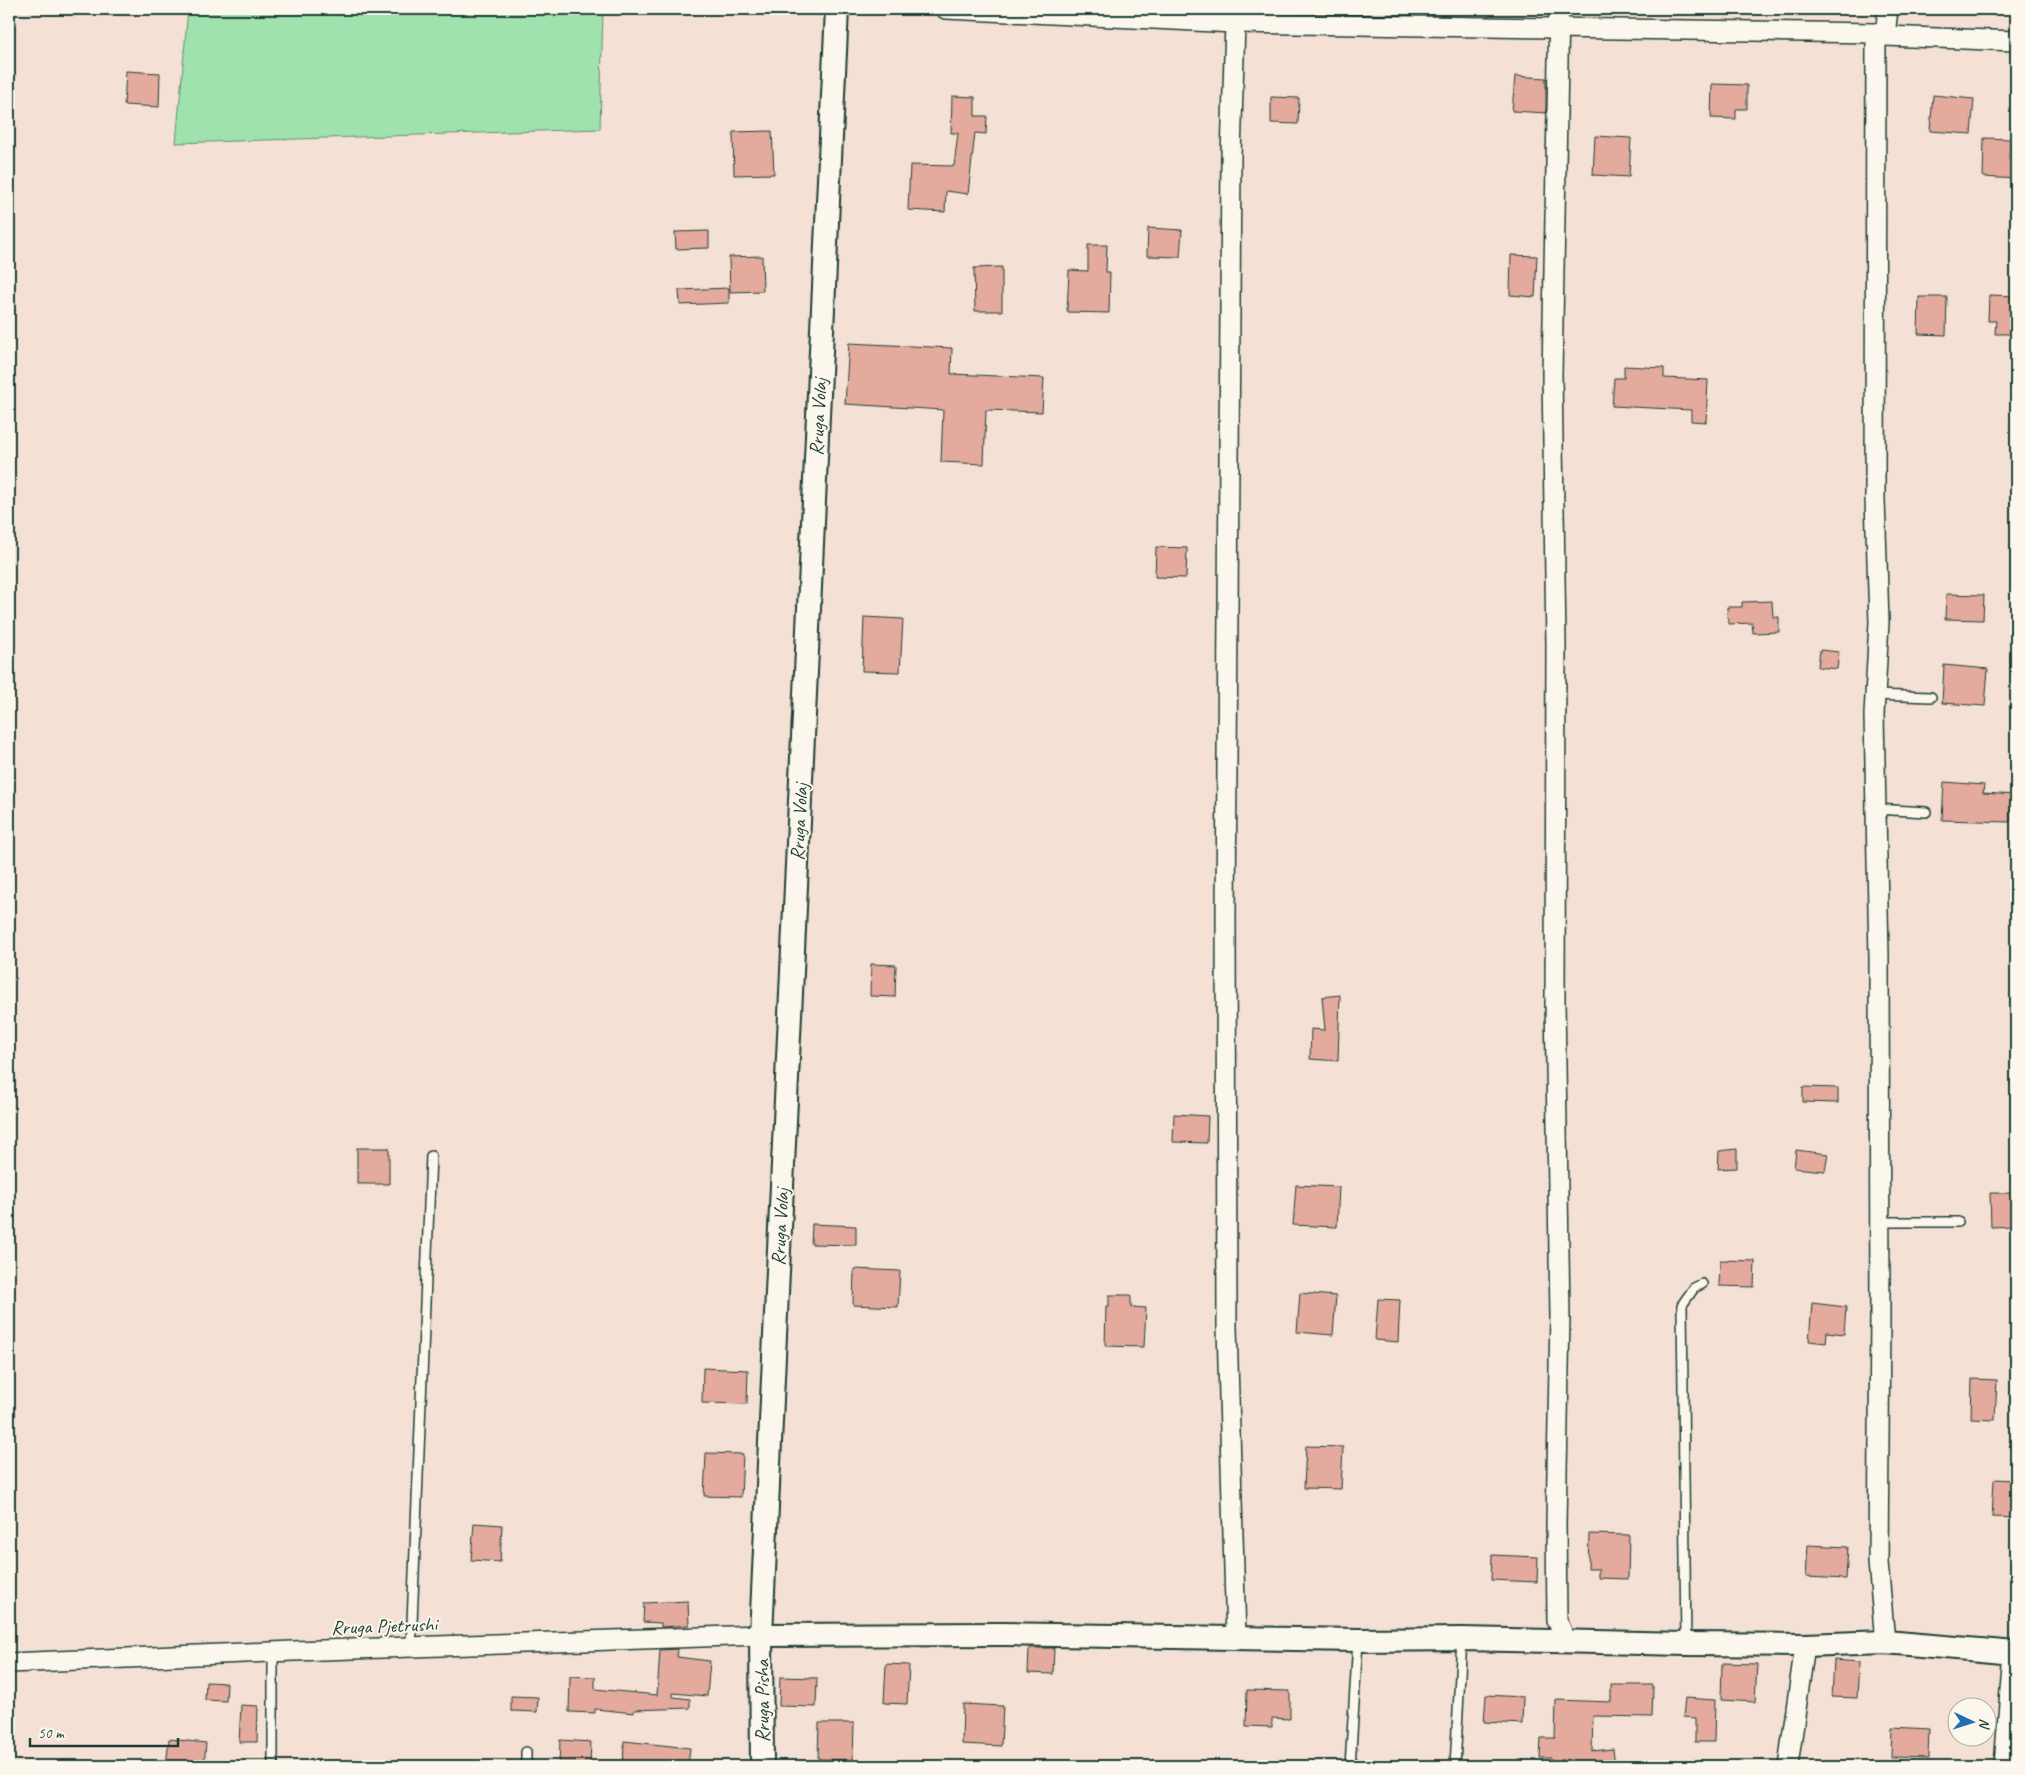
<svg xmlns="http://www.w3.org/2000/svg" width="2025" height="1775" font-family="Caveat,sans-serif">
  <rect width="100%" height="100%" fill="#f4e0d4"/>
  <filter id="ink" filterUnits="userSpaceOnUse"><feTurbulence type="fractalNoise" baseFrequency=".02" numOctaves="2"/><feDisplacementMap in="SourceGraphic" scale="10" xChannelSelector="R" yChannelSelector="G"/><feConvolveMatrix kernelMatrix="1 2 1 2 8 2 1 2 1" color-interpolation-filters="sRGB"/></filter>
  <g filter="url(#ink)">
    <polygon fill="#9fe2ad" stroke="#5f9070" points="188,9 603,9 600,129 176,143"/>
    <g fill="#e3aa9d" stroke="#1f3d34">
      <polygon points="126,71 160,73 159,107 124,105"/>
      <polygon points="1515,76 1546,78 1546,113 1512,111"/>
      <polygon points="1712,84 1747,85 1747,109 1736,109 1736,119 1711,118"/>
      <polygon points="1933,95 1974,99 1971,134 1930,131"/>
      <polygon points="952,96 975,97 975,116 987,116 986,134 975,133 968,194 946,191 945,212 908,210 910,165 954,166 958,133 951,133"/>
      <polygon points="1271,97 1299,98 1298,124 1271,123"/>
      <polygon points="772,131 774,174 734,175 733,132"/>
      <polygon points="1595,136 1631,138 1629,177 1593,175"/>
      <polygon points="1984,138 2010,139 2009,160 2016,161 2016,179 1983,177"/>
      <polygon points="1148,228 1182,230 1180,257 1147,256"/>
      <polygon points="709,231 709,248 676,249 675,232"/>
      <polygon points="1088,245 1107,245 1106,272 1110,272 1109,313 1067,312 1069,270 1088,271"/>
      <polygon points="1511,255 1537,256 1535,297 1510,295"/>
      <polygon points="762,256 763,291 730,292 729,257"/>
      <polygon points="1002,267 1002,311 975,311 974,268"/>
      <polygon points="729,288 729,303 680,305 679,290"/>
      <polygon points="1989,295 2016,296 2016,334 1995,334 1996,321 1988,321"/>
      <polygon points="1919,297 1947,297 1946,335 1918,334"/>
      <polygon points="849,343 952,348 951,374 1044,378 1042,412 986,410 984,464 941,462 943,410 845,404"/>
      <polygon points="1624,366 1664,368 1664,378 1708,380 1706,422 1691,421 1691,410 1612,406 1614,378 1624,378"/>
      <polygon points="1156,547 1187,548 1186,578 1155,577"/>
      <polygon points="1946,594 1984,595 1983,620 1945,619"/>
      <polygon points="1772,601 1773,617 1779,617 1779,632 1753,633 1752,623 1728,624 1727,607 1742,607 1742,602"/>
      <polygon points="864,617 903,619 900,672 862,671"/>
      <polygon points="1820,650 1839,652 1837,669 1818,667"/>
      <polygon points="1944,665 1988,669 1985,706 1942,703"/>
      <polygon points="1944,782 1984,785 1983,793 2016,795 2016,812 2010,811 2010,822 1942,820"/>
      <polygon points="871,964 896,965 895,997 870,996"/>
      <polygon points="1340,995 1338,1061 1310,1059 1311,1029 1325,1030 1322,997"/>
      <polygon points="1803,1087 1838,1088 1838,1103 1803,1102"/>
      <polygon points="1174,1114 1208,1116 1207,1143 1173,1142"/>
      <rect x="357" y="1148" width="32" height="36"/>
      <polygon points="1737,1149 1737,1168 1718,1169 1719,1151"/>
      <polygon points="1796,1150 1828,1154 1825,1171 1794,1168"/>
      <polygon points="1296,1185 1339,1187 1337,1227 1293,1225"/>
      <polygon points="1990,1193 2014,1193 2014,1226 1991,1227"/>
      <polygon points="812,1224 856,1226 856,1245 811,1244"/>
      <polygon points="1720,1260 1755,1261 1754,1287 1719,1286"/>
      <polygon points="854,1269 900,1271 898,1307 853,1305"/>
      <polygon points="1300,1293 1336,1296 1333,1335 1297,1332"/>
      <polygon points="1109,1295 1131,1295 1131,1307 1146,1308 1144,1347 1105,1346 1106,1306 1109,1306"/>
      <polygon points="1378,1299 1400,1300 1398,1342 1375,1340"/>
      <polygon points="1812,1303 1846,1307 1844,1334 1827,1332 1826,1343 1809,1341"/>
      <polygon points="703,1368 748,1370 747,1404 702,1403"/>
      <polygon points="1972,1379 1997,1380 1995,1420 1971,1419"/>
      <polygon points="1306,1446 1343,1447 1341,1489 1304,1488"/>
      <polygon points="706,1453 743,1454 741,1497 704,1496"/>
      <polygon points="1994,1479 2016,1480 2016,1518 1992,1517"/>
      <polygon points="474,1523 502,1525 500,1562 471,1560"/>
      <polygon points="1589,1534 1629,1535 1628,1579 1598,1578 1598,1569 1588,1569"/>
      <polygon points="1808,1545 1848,1547 1846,1579 1806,1577"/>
      <polygon points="1492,1555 1538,1557 1537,1582 1491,1580"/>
      <polygon points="688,1601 689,1625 661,1627 661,1623 643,1622 644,1603"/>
      <polygon points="1029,1648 1054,1648 1053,1674 1028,1673"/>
      <polygon points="678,1649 677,1657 710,1661 707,1696 673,1693 673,1697 690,1699 690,1708 634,1710 634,1713 595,1709 595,1713 569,1712 570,1676 595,1677 595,1689 657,1695 660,1650"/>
      <polygon points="1834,1660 1859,1662 1857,1698 1832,1697"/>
      <polygon points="1722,1663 1757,1664 1755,1702 1721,1700"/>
      <polygon points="886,1664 909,1665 907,1704 884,1703"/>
      <polygon points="780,1677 817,1678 816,1707 779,1706"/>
      <polygon points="206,1682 227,1683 226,1701 205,1700"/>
      <polygon points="1611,1685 1653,1685 1652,1717 1593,1716 1592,1751 1613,1749 1615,1766 1551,1766 1551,1758 1540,1758 1541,1738 1555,1738 1556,1700 1611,1702"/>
      <polygon points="1247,1690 1290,1691 1290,1719 1272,1718 1272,1727 1246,1726"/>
      <polygon points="1486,1695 1523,1697 1522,1724 1484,1722"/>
      <polygon points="511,1696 538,1697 537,1712 511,1711"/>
      <polygon points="1685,1698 1715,1700 1714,1742 1695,1742 1695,1718 1683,1717"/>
      <polygon points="963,1704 1003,1706 1001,1746 962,1744"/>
      <polygon points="241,1705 258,1706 257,1742 239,1742"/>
      <polygon points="819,1723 854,1723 853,1760 818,1759"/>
      <polygon points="1892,1727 1929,1729 1928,1758 1891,1757"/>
      <polygon points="169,1739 206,1743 204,1766 166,1766"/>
      <polygon points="560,1740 591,1742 590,1766 559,1766"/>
      <polygon points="624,1741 690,1748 688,1766 623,1766"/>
    </g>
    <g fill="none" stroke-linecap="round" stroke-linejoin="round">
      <defs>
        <g id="service">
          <polyline points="1875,695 1931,697"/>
          <polyline points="1876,809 1926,812"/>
          <polyline points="1879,1222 1958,1222"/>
          <polyline points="1686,1644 1682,1305 1694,1288 1702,1284"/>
          <polyline points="411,1648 431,1156"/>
          <polyline points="273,1652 273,1766"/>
          <polyline points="526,1752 526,1766"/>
          <polyline points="1350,1766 1358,1641"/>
          <polyline points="1455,1766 1462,1639"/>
        </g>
        <g id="minor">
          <polyline points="946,9 1235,23 1876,33 1885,36 2016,41"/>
          <polyline points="1559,9 1552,374 1556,645 1555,1001 1560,1316 1556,1524 1557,1620 1566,1641"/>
          <polyline points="1235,23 1231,156 1226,916 1227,1327 1236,1638"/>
          <polyline points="1876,33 1875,499 1879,622 1874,715 1879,957 1880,1315 1878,1562 1885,1642"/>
          <polyline points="1885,36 1888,9"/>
          <polyline points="9,1663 293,1651 761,1635"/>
          <polyline points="1788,1766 1805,1645"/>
          <polyline points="2004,1766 2013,1652"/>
        </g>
        <g id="tertiary">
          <polyline points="761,1635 1002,1634 1358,1640 1462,1639 1686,1644 1805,1645 1885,1642 2016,1653"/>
          <polyline points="762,1766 761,1635 837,9"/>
        </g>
      </defs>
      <use href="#service" stroke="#1f3d34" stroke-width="12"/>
      <use href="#minor" stroke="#1f3d34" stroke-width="22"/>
      <use href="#tertiary" stroke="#1f3d34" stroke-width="26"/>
      <use href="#service" stroke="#fbf7ec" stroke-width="9"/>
      <use href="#minor" stroke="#fbf7ec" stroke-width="19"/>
      <use href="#tertiary" stroke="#fbf7ec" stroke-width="22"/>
    </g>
  </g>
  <g text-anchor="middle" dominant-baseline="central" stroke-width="4" stroke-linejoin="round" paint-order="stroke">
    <g font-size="20" fill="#1f3d34" stroke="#fbf7ec">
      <text transform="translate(818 417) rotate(-87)">Rruga Volaj</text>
      <text transform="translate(799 822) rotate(-87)">Rruga Volaj</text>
      <text transform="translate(780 1227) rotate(-87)">Rruga Volaj</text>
      <text transform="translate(384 1626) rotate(-2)">Rruga Pjetrushi</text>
      <text transform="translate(762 1701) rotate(-90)">Rruga Pisha</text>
    </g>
  </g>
  <rect width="2025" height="1775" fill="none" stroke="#fbf7ec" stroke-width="30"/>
  <rect x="15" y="15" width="1995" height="1745" fill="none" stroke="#1f3d34" stroke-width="2" filter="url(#ink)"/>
  <g transform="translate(1972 1722) rotate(94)"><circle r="24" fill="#fbf7ec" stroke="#a3ada2"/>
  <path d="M0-4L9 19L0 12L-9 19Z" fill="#1f6fb2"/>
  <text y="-8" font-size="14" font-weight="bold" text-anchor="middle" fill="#1f3d34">N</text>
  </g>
  <path d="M30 1738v8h148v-8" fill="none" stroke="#1f3d34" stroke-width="2.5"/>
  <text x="38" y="1738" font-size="15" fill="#1f3d34" stroke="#fbf7ec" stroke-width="4" paint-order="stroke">50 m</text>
</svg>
